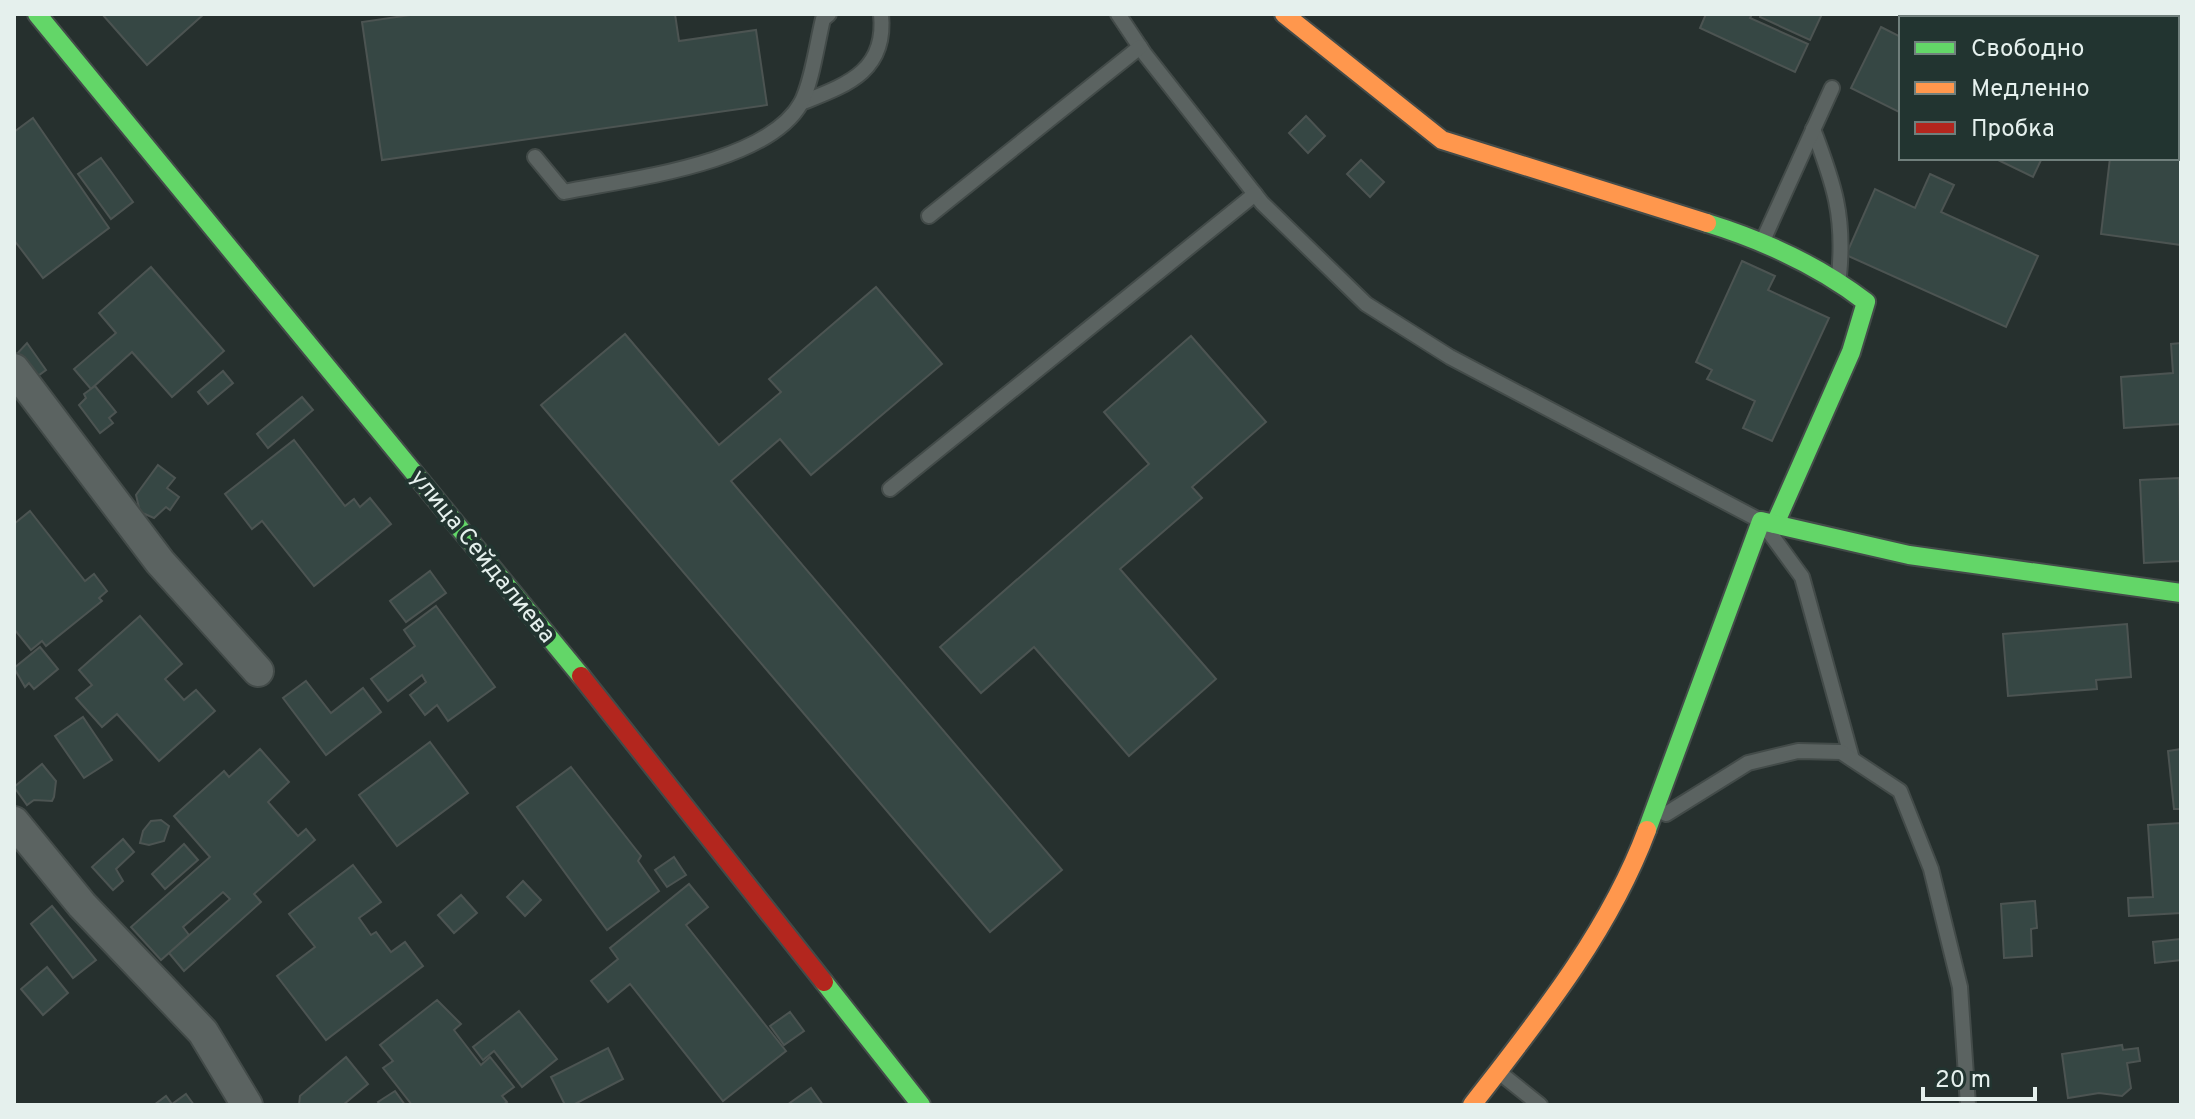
<svg xmlns="http://www.w3.org/2000/svg" width="2195" height="1119" font-family="Overpass,sans-serif">
  <rect width="100%" height="100%" fill="#26302e"/>
  <g fill="#364744" stroke="#4c5452" stroke-width="2">
    <polygon points="102,14 204,14 147,65"/>
    <polygon points="417,14 675,14 679,41 756,30 767,105 382,160 362,22"/>
    <polygon points="1706,14 1752,14 1750,18 1808,44 1795,72 1700,28"/>
    <polygon points="1761,14 1822,14 1810,40 1760,17"/>
    <polygon points="1983,14 2048,14 2046,18 1992,18"/>
    <polygon points="2060,14 2112,14 2110,18 2058,18"/>
    <polygon points="1881,27 1901,37 1901,113 1851,88"/>
    <polygon points="1306,116 1325,136 1308,153 1289,133"/>
    <polygon points="33,118 109,228 43,278 14,240 14,132"/>
    <polygon points="2177,120 2181,120 2181,245 2101,234 2110,158 2177,158"/>
    <polygon points="101,158 133,202 111,219 78,174"/>
    <polygon points="1994,158 2042,158 2033,177"/>
    <polygon points="1361,160 1384,182 1370,197 1347,174"/>
    <polygon points="1930,174 1954,185 1941,212 2038,256 2006,327 1846,255 1875,189 1915,208"/>
    <polygon points="1742,261 1775,276 1768,290 1829,318 1772,441 1743,428 1755,401 1707,379 1712,370 1696,362"/>
    <polygon points="151,267 224,351 172,397 132,352 91,389 74,369 116,333 99,313"/>
    <polygon points="876,287 942,364 811,475 780,439 731,481 1062,870 990,932 541,405 625,334 719,445 781,392 769,379"/>
    <polygon points="1191,336 1266,422 1192,487 1202,498 1120,569 1216,679 1129,756 1034,647 981,693 940,647 1149,464 1104,412"/>
    <polygon points="27,343 46,370 31,381 14,357"/>
    <polygon points="2181,343 2181,424 2124,428 2121,377 2173,373 2171,344"/>
    <polygon points="223,371 233,383 208,404 198,392"/>
    <polygon points="95,386 116,412 109,418 113,423 100,433 79,405 86,398 84,394"/>
    <polygon points="302,397 313,410 268,448 257,434"/>
    <polygon points="294,440 345,506 354,499 360,507 370,498 391,524 314,586 262,521 252,529 225,494"/>
    <polygon points="158,465 175,478 167,488 179,497 170,510 166,507 154,518 140,512 136,495"/>
    <polygon points="2179,478 2181,561 2144,563 2140,480"/>
    <polygon points="30,511 85,581 94,574 107,591 99,598 102,601 46,646 42,641 31,650 14,629 14,524"/>
    <polygon points="430,571 446,593 406,622 390,601"/>
    <polygon points="436,606 495,687 448,721 437,705 425,715 410,695 426,682 422,675 388,701 371,679 415,646 404,630"/>
    <polygon points="140,616 182,664 165,679 184,700 196,690 215,711 159,761 117,714 102,727 76,698 92,685 79,670"/>
    <polygon points="2127,624 2131,677 2096,680 2097,689 2008,696 2003,634"/>
    <polygon points="40,647 58,669 34,689 29,683 25,687 14,668"/>
    <polygon points="306,681 331,713 363,688 381,712 326,755 283,698"/>
    <polygon points="83,717 112,760 84,778 55,736"/>
    <polygon points="430,742 468,793 397,846 359,795"/>
    <polygon points="260,749 289,782 268,802 298,836 306,829 315,840 254,894 261,902 184,971 169,953 230,899 223,892 183,927 189,935 161,960 131,927 210,857 174,816 224,771 229,777"/>
    <polygon points="2181,749 2181,809 2174,809 2168,751"/>
    <polygon points="42,764 56,781 54,797 52,801 34,800 27,805 14,787"/>
    <polygon points="571,767 641,856 638,861 659,891 607,930 517,807"/>
    <polygon points="161,820 169,826 164,841 149,845 140,843 143,831 151,821"/>
    <polygon points="2181,823 2181,913 2129,916 2128,898 2153,897 2148,825"/>
    <polygon points="123,839 134,852 116,869 123,881 113,890 92,867"/>
    <polygon points="184,844 198,860 165,889 152,874"/>
    <polygon points="674,857 686,875 667,887 655,870"/>
    <polygon points="353,865 381,902 359,918 371,935 376,932 391,952 405,942 423,966 326,1040 277,976 315,947 289,914"/>
    <polygon points="523,881 541,900 525,916 507,897"/>
    <polygon points="689,884 708,907 686,925 786,1051 723,1101 630,984 608,1002 591,981 618,959 610,948"/>
    <polygon points="461,895 477,913 454,933 438,915"/>
    <polygon points="2035,901 2037,928 2031,929 2032,956 2004,958 2001,904"/>
    <polygon points="52,906 96,960 73,978 31,924"/>
    <polygon points="2180,939 2181,960 2155,963 2153,942"/>
    <polygon points="47,967 68,993 43,1015 21,989"/>
    <polygon points="437,1000 461,1024 454,1030 481,1065 490,1057 514,1087 502,1096 507,1102 503,1105 412,1105 383,1068 393,1061 380,1045"/>
    <polygon points="519,1011 557,1059 522,1087 494,1051 483,1060 473,1047"/>
    <polygon points="790,1012 804,1031 784,1045 770,1026"/>
    <polygon points="2122,1045 2123,1050 2138,1048 2140,1061 2127,1063 2131,1088 2122,1096 2099,1093 2068,1098 2062,1054"/>
    <polygon points="608,1048 623,1079 573,1105 565,1105 551,1077"/>
    <polygon points="346,1057 368,1084 343,1105 299,1105 300,1096"/>
    <polygon points="811,1088 823,1105 787,1105"/>
    <polygon points="395,1091 405,1105 380,1105 378,1102"/>
    <polygon points="186,1094 194,1105 154,1105 166,1096 172,1104"/>
  </g>
  <g fill="none" stroke-linecap="round" stroke-linejoin="round">
    <defs>
      <g id="lane">
        <polyline points="1118,14 1144,53 1262,203 1366,304 1450,357 1761,521 1802,577 1852,759"/>
        <path d="M801,103C846,85 887,72 881,14"/>
        <path d="M1813,129C1834,184 1845,216 1839,276"/>
        <path d="M535,157L564,192C628,179 767,164 801,103C812,82 817,43 823,19L829,14"/>
        <polyline points="929,216 1140,47"/>
        <polyline points="1765,236 1832,88"/>
        <polyline points="890,489 1255,194"/>
        <polyline points="1666,814 1748,763 1798,751 1841,752 1900,791 1931,869 1960,987 1968,1105"/>
        <polyline points="1500,1073 1540,1105"/>
      </g>
      <g id="street">
        <polyline points="14,369 160,562 258,671"/>
        <polyline points="14,822 82,905 203,1032 247,1105"/>
      </g>
      <g id="fast">
        <polyline points="37,14 581,676"/>
        <path d="M1707,223C1765,241 1818,265 1866,302L1851,352L1775,524"/>
        <polyline points="1647,830 1761,521 1909,555 2181,593"/>
        <polyline points="824,982 921,1105"/>
      </g>
      <g id="slow">
        <polyline points="1284,14 1442,140 1707,223"/>
        <path d="M1472,1105C1538,1020 1609,932 1647,830"/>
      </g>
      <polyline id="jam" points="581,676 824,982"/>
    </defs>
    <use href="#lane" stroke="#434b49" stroke-width="18"/>
    <use href="#street" stroke="#434b49" stroke-width="34"/>
    <use href="#fast" stroke="#434b49" stroke-width="22"/>
    <use href="#slow" stroke="#434b49" stroke-width="22"/>
    <use href="#jam" stroke="#434b49" stroke-width="22"/>
    <use href="#lane" stroke="#5b6361" stroke-width="14"/>
    <use href="#street" stroke="#5b6361" stroke-width="30"/>
    <use href="#fast" stroke="#63d668" stroke-width="18"/>
    <use href="#slow" stroke="#ff974d" stroke-width="18"/>
    <use href="#jam" stroke="#b3261e" stroke-width="18"/>
  </g>
  <g text-anchor="middle" dominant-baseline="central" stroke-width="8" stroke-linejoin="round" paint-order="stroke">
    <g font-size="24" fill="#e5f0ed" stroke="#223430">
      <text transform="translate(482 557) rotate(51)">улица Сейдалиева</text>
    </g>
  </g>
  <rect width="2195" height="1119" fill="none" stroke="#e5f0ed" stroke-width="32"/>
  <rect x="1899" y="16" width="280" height="144" fill="#223430" stroke="#707f7c" stroke-width="2"/>
  <rect x="1915" y="42" width="40" height="12" fill="#63d668" stroke="#707f7c" stroke-width="2"/>
  <text x="1971" y="56" font-size="24" fill="#e5f0ed">Свободно</text>
  <rect x="1915" y="82" width="40" height="12" fill="#ff974d" stroke="#707f7c" stroke-width="2"/>
  <text x="1971" y="96" font-size="24" fill="#e5f0ed">Медленно</text>
  <rect x="1915" y="122" width="40" height="12" fill="#b3261e" stroke="#707f7c" stroke-width="2"/>
  <text x="1971" y="136" font-size="24" fill="#e5f0ed">Пробка</text>
  <path d="M1923 1087v12h112v-12" fill="none" stroke="#e5f0ed" stroke-width="4"/>
  <text x="1935" y="1087" font-size="24" fill="#e5f0ed" stroke="#223430" stroke-width="6" paint-order="stroke">20 m</text>
</svg>
